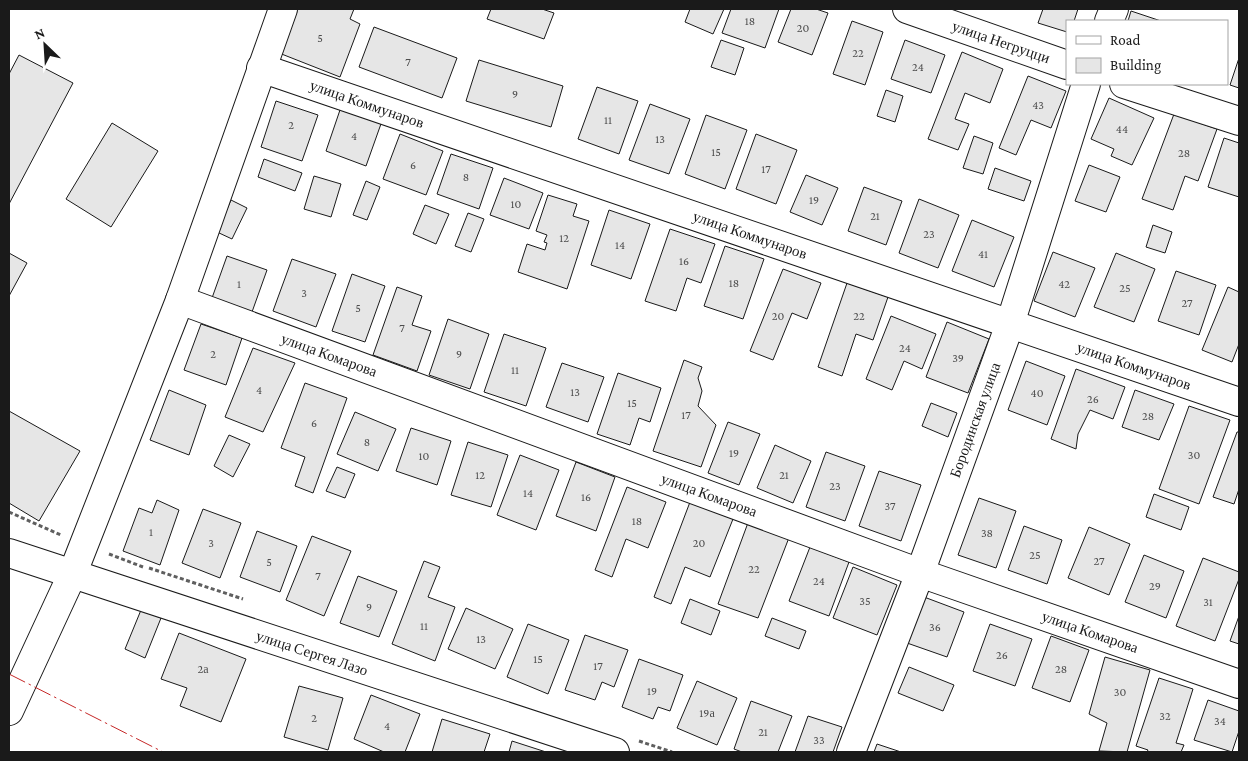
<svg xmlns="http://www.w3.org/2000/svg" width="1248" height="761" font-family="'Crimson Pro',serif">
  <rect width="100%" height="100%" fill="#fff"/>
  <g fill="#e6e6e6" stroke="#1a1a1a">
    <polygon points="297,9 354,9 350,19 360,24 340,77 279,53"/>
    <polygon points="491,9 542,9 554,13 544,39 487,19"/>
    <polygon points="690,9 724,9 713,34 685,22"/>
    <polygon points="731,9 779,9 765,48 722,33"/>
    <polygon points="791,9 816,9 828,13 812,55 778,42"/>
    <polygon points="1043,9 1078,9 1074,21 1067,21 1067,32 1038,23"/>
    <polygon points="1131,11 1161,21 1128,21"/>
    <polygon points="852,21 883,32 865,85 833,74"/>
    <polygon points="374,27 457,58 442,98 359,67"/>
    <polygon points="721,40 744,48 735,75 711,67"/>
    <polygon points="905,40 945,55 931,93 891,79"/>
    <polygon points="962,52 1003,69 990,103 965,93 955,119 969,124 958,150 928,139"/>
    <polygon points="19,55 73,83 9,204 9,74"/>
    <polygon points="1239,58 1239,88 1230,85"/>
    <polygon points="479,60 563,86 551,127 466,101"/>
    <polygon points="1028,76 1066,91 1051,128 1031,120 1016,155 999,148"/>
    <polygon points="597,87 638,101 619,154 578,139"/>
    <polygon points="886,90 903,96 895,122 877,116"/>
    <polygon points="1109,98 1154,118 1132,165 1111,156 1114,149 1091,139"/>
    <polygon points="276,101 318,115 302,161 261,147"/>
    <polygon points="650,104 690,119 669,174 629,160"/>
    <polygon points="341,107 382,121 366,166 326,151"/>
    <polygon points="1174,114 1217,129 1198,181 1185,176 1173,210 1142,199"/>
    <polygon points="706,115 747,130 725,189 685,174"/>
    <polygon points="112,123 158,151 111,227 66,199"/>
    <polygon points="400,134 443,151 426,195 383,179"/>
    <polygon points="756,134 797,150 776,204 736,189"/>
    <polygon points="974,136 993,143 983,174 963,168"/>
    <polygon points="1224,138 1239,143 1239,197 1208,187"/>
    <polygon points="451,154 493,168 479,209 437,194"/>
    <polygon points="264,159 302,173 295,191 258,177"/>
    <polygon points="1089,165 1120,177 1106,212 1075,201"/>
    <polygon points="995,168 1031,181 1024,201 988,189"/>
    <polygon points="806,175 838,188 822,225 790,212"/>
    <polygon points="314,176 341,184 331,217 304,209"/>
    <polygon points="504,178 543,193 529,229 490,215"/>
    <polygon points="366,181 380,187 367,220 353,215"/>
    <polygon points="864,187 902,201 886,245 848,231"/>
    <polygon points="548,195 577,204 573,216 589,221 567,289 518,272 527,244 545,250 547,243 544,242 547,235 536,231"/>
    <polygon points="919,199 959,215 938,268 899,253"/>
    <polygon points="231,200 247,208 232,239 217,232"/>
    <polygon points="425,205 449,214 436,244 413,234"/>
    <polygon points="609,210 650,224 631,279 591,265"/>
    <polygon points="468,213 484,219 471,252 455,246"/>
    <polygon points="972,220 1014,237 994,287 952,271"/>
    <polygon points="1153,225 1172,232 1165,253 1146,247"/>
    <polygon points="670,229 715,244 701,283 687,278 676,311 645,301"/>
    <polygon points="725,246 764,259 743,319 704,306"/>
    <polygon points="1053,252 1095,268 1075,317 1034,301"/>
    <polygon points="9,253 27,263 9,296"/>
    <polygon points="1116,253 1155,269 1134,322 1094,307"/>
    <polygon points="227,256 267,270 252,312 212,298"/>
    <polygon points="292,259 336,274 316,327 273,311"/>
    <polygon points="783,269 821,283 807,319 792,313 773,360 750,351"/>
    <polygon points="1176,271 1216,285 1199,335 1158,321"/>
    <polygon points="352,274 385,286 365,342 332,331"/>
    <polygon points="847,283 888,297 873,340 856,334 842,376 818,367"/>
    <polygon points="397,287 422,296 412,325 431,331 417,371 373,355"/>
    <polygon points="1228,287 1239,292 1239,344 1232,362 1202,350"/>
    <polygon points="891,316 936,334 922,369 904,361 892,390 866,379"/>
    <polygon points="448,319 489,334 470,389 429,375"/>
    <polygon points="947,322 989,339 968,393 926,377"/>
    <polygon points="201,324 242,338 226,385 184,370"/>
    <polygon points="504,334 546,348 526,406 484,392"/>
    <polygon points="253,348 295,363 263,432 225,417"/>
    <polygon points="684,360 702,367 698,378 702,391 698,406 716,425 701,467 653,451"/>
    <polygon points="1026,361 1065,376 1047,425 1008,410"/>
    <polygon points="562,363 604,377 588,422 546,407"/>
    <polygon points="1076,369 1125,387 1113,419 1090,410 1078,434 1076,449 1051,439"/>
    <polygon points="618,373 661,388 650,422 639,418 630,445 597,434"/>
    <polygon points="305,383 347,398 313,493 295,486 305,457 281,448"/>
    <polygon points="169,390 206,405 189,455 150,440"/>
    <polygon points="1135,390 1174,404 1159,440 1122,427"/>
    <polygon points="931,403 957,413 948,437 922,426"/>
    <polygon points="1189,406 1230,420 1199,504 1159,489"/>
    <polygon points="9,411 80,451 39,521 9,503"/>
    <polygon points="355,412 396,429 378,471 337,454"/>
    <polygon points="728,422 760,434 739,485 708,473"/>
    <polygon points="411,428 451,441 437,485 396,471"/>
    <polygon points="1237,432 1239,432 1239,489 1234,504 1213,497"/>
    <polygon points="229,435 250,444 233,477 214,466"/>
    <polygon points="468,442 508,455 491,507 451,495"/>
    <polygon points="775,445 811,461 793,503 757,488"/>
    <polygon points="826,452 865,466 845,521 806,507"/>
    <polygon points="520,455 559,470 536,530 497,515"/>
    <polygon points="576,462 615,477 596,531 556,516"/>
    <polygon points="337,467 355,474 345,498 326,491"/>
    <polygon points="879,471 921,485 901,541 859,526"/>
    <polygon points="627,487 666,502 648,548 626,539 612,577 595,570"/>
    <polygon points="1154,494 1189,507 1181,530 1146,517"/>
    <polygon points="979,498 1016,511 996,568 958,555"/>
    <polygon points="157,500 179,510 160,565 123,551 139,508 152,513"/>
    <polygon points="690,502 733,519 710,577 685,567 671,604 654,597"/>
    <polygon points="203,509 241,523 220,578 182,563"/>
    <polygon points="749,520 790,535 758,618 718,604"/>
    <polygon points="1024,526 1062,540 1047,584 1008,570"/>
    <polygon points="1089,527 1130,544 1109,595 1068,578"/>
    <polygon points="257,531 297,546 280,592 240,577"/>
    <polygon points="312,536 351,551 324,616 286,600"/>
    <polygon points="810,547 849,562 829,616 789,601"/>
    <polygon points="1144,555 1184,571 1166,618 1125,602"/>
    <polygon points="1203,558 1239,572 1239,579 1215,641 1176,626"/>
    <polygon points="424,561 440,567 428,597 455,607 435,661 392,644"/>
    <polygon points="853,567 897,585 877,635 833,618"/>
    <polygon points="358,576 397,591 379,637 340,623"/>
    <polygon points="924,597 964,612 947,657 907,643"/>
    <polygon points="690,599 720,611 711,635 681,623"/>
    <polygon points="466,608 513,629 495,669 448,649"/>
    <polygon points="141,610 161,618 145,658 125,649"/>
    <polygon points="1239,616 1239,644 1230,641"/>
    <polygon points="772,618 806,631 799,649 765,636"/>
    <polygon points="528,624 569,640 548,694 507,677"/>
    <polygon points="990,624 1032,639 1015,686 973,671"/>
    <polygon points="179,633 246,659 221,722 180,706 187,688 161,679"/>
    <polygon points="585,635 628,650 614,687 602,682 595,700 565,690"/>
    <polygon points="1051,636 1089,650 1070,702 1032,688"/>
    <polygon points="1105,657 1150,670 1127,752 1099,751 1107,723 1089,714"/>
    <polygon points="639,659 683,675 670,711 658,707 653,719 622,707"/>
    <polygon points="909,667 954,685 943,711 898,693"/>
    <polygon points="1159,678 1193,689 1176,743 1184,745 1181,752 1147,752 1148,750 1136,746"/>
    <polygon points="697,681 737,698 717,745 677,728"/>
    <polygon points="299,686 343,698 328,750 284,737"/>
    <polygon points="371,695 420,714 405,752 384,752 354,739"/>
    <polygon points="1208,700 1239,711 1239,731 1232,752 1194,740"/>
    <polygon points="751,701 792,716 778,752 742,752 734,749"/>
    <polygon points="808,716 842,727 833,752 795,752"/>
    <polygon points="442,719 490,734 484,752 432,752"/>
    <polygon points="512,741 546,752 509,752"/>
    <polygon points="877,744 901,752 874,752"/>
  </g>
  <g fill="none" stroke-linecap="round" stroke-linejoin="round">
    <defs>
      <g id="minor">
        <polyline points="907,9 1067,65"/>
        <polyline points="1109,21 1114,9"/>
        <polyline points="261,68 1239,402"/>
        <polyline points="1124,84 1239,121"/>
        <polyline points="180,300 920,573 1239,684"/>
        <polyline points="9,553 615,752"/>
        <polyline points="9,711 72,575 180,300 283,9"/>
        <polyline points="851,752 920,573 1010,324 1086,84"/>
      </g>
    </defs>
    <use href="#minor" stroke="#1a1a1a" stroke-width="30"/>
    <g stroke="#5f5f5f" stroke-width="3" stroke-dasharray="4 2.5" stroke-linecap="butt">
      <polyline points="9,512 61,535"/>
      <polyline points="109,554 143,567"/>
      <polyline points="149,568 243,599"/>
      <polyline points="639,741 672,752"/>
    </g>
    <use href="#minor" stroke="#fff" stroke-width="28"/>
    <polyline stroke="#c62828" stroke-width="1" stroke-dasharray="18 4 2.5 4" stroke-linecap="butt" points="9,674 163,752"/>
  </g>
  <g text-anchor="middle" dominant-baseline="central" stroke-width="4" stroke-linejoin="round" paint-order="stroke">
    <g font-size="12" fill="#4d4d4d">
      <text x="750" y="21">18</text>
      <text x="803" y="28">20</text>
      <text x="320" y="38">5</text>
      <text x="858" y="53">22</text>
      <text x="408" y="62">7</text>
      <text x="918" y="67">24</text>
      <text x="515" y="94">9</text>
      <text x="1038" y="105">43</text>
      <text x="608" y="120">11</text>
      <text x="291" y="125">2</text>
      <text x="1122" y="129">44</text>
      <text x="354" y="136">4</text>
      <text x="660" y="139">13</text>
      <text x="716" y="152">15</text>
      <text x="1184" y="153">28</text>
      <text x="413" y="165">6</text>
      <text x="766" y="169">17</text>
      <text x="466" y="177">8</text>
      <text x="814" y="200">19</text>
      <text x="516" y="204">10</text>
      <text x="875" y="216">21</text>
      <text x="929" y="234">23</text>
      <text x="564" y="238">12</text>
      <text x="620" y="245">14</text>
      <text x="983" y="254">41</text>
      <text x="684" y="261">16</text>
      <text x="734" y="283">18</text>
      <text x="239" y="284">1</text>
      <text x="1064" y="284">42</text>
      <text x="1125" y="288">25</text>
      <text x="304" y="293">3</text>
      <text x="1187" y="303">27</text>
      <text x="358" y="308">5</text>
      <text x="778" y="316">20</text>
      <text x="859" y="316">22</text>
      <text x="402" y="328">7</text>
      <text x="905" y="348">24</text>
      <text x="213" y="354">2</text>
      <text x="459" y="354">9</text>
      <text x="958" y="358">39</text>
      <text x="515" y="370">11</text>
      <text x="259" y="390">4</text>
      <text x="575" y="392">13</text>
      <text x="1037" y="393">40</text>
      <text x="1093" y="399">26</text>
      <text x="632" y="403">15</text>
      <text x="686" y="415">17</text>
      <text x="1148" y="416">28</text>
      <text x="314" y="423">6</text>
      <text x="367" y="442">8</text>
      <text x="734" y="453">19</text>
      <text x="1194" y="455">30</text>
      <text x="424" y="456">10</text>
      <text x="480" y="475">12</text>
      <text x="784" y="475">21</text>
      <text x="835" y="486">23</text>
      <text x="528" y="493">14</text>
      <text x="586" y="497">16</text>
      <text x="890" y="506">37</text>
      <text x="637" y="521">18</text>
      <text x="151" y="532">1</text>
      <text x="987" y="533">38</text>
      <text x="211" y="543">3</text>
      <text x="699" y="543">20</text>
      <text x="1035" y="555">25</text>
      <text x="1099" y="561">27</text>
      <text x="269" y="562">5</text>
      <text x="754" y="569">22</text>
      <text x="318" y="576">7</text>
      <text x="819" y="581">24</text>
      <text x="1155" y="586">29</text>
      <text x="865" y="601">35</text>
      <text x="1208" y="602">31</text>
      <text x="369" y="607">9</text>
      <text x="424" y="626">11</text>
      <text x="935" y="627">36</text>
      <text x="481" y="639">13</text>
      <text x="1002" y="655">26</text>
      <text x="538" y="659">15</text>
      <text x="598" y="666">17</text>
      <text x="203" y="669">2а</text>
      <text x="1061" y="669">28</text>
      <text x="652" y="691">19</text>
      <text x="1120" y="692">30</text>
      <text x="707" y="713">19а</text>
      <text x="1165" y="716">32</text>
      <text x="314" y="718">2</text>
      <text x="1220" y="721">34</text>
      <text x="387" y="726">4</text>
      <text x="763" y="732">21</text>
      <text x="819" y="740">33</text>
    </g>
    <g font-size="15" fill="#1a1a1a" stroke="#fff">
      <text transform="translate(1001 42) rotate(19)">улица Негруцци</text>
      <text transform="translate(367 104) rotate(19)">улица Коммунаров</text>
      <text transform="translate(750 235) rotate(19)">улица Коммунаров</text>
      <text transform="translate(329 355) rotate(20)">улица Комарова</text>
      <text transform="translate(1134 366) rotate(19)">улица Коммунаров</text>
      <text transform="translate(975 420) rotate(-70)">Бородинская улица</text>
      <text transform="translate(709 495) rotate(20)">улица Комарова</text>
      <text transform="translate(1090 632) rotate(19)">улица Комарова</text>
      <text transform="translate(312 653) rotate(18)">улица Сергея Лазо</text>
    </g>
  </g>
  <rect width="1248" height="761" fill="none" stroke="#1a1a1a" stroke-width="20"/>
  <rect x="1066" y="20" width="162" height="65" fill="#ffffff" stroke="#a3a3a3"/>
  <rect x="1076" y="36" width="25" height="8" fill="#ffffff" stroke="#a3a3a3"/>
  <text x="1110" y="45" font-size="15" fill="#1a1a1a">Road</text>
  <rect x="1076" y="58" width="25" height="15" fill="#e6e6e6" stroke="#a3a3a3"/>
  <text x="1110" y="70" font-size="15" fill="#1a1a1a">Building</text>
  <g transform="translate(45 45) rotate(335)" stroke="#ffffff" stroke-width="4" paint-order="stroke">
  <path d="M0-4L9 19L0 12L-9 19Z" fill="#1a1a1a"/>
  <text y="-8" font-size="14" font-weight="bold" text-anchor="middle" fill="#1a1a1a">N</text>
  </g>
</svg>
